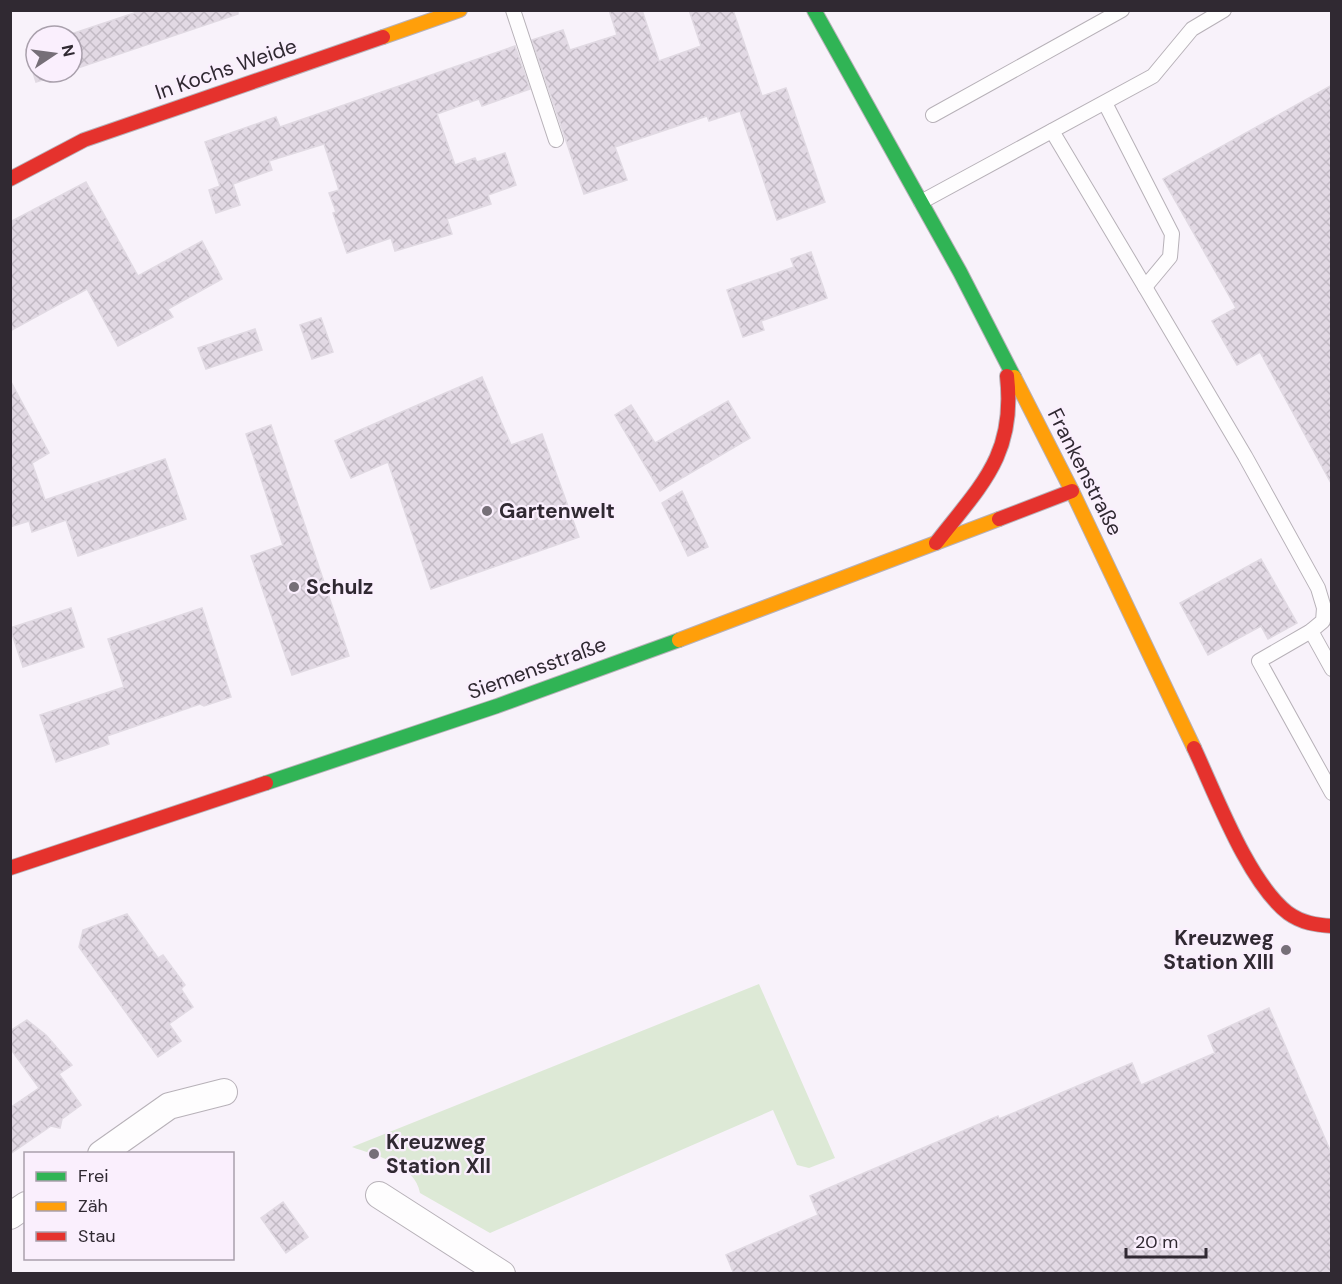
<svg xmlns="http://www.w3.org/2000/svg" width="1342" height="1284" font-family="'DM Sans',sans-serif">
  <defs>
    <pattern id="building-cross-hatch" width="8" height="8" patternUnits="userSpaceOnUse" patternTransform="scale(1.5)"><rect width="8" height="8" fill="#e2d9e4"/><path d="M0 0l8 8M0 8l8-8" fill="none" stroke="#c2bac4"/></pattern>
  </defs>
  <rect width="100%" height="100%" fill="#f8f2fa"/>
  <path fill="#dde9d6" d="M759,984L835,1158L809,1168L797,1165L773,1110L490,1233L420,1193C415,1164 376,1156 352,1147Z"/>
  <g fill="url(#building-cross-hatch)" stroke="#e1dae3" stroke-width="1.5">
    <polygon points="143,10 238,10 238,14 72,70 71,34"/>
    <polygon points="609,10 642,10 659,61 701,46 689,10 733,10 762,96 786,88 825,202 777,220 740,111 709,121 707,116 615,147 627,180 584,194 532,40 563,30 570,50 617,35"/>
    <polygon points="515,46 530,89 482,106 479,99 437,114 455,165 475,158 477,162 505,153 516,185 488,195 491,204 447,219 452,234 395,251 391,238 347,253 333,213 336,212 329,193 339,190 324,144 269,161 272,170 233,184 240,205 216,213 209,190 220,186 205,142 276,117 280,127"/>
    <polygon points="36,47 36,72 68,72 36,82 26,50"/>
    <polygon points="1332,85 1332,485 1260,352 1237,365 1212,321 1236,308 1163,179"/>
    <polygon points="86,182 138,276 202,241 222,279 168,309 173,317 118,346 87,289 10,331 10,222"/>
    <polygon points="811,252 827,298 761,321 764,330 743,337 727,290 794,267 791,259"/>
    <polygon points="321,318 333,352 312,359 300,325"/>
    <polygon points="255,329 262,350 206,369 198,348"/>
    <polygon points="482,377 511,445 542,434 579,537 431,589 388,462 351,478 335,441"/>
    <polygon points="10,380 49,453 32,463 45,500 165,459 186,519 78,556 66,520 32,532 29,521 10,527"/>
    <polygon points="728,401 750,438 660,491 615,415 631,405 655,443"/>
    <polygon points="271,425 349,656 292,675 251,556 283,545 246,434"/>
    <polygon points="682,491 708,547 688,556 662,503"/>
    <polygon points="1261,559 1297,623 1268,639 1261,626 1208,655 1180,603"/>
    <polygon points="71,608 84,647 23,667 10,628"/>
    <polygon points="202,608 231,697 204,706 200,704 107,736 109,744 56,762 40,715 124,687 108,639"/>
    <polygon points="127,914 158,958 163,955 185,985 181,989 193,1007 169,1024 181,1041 158,1057 79,947 83,930"/>
    <polygon points="1269,1008 1332,1155 1332,1274 734,1274 726,1255 818,1215 810,1196 998,1116 999,1119 1132,1063 1141,1085 1215,1053 1208,1036"/>
    <polygon points="27,1020 46,1035 72,1065 59,1074 81,1105 62,1119 60,1128 51,1126 10,1154 10,1108 39,1088 10,1048 10,1031"/>
    <polygon points="283,1202 308,1237 286,1253 261,1218"/>
  </g>
  <g fill="none" stroke-linecap="round" stroke-linejoin="round">
    <defs>
      <g id="lane">
        <polyline points="513,10 556,140"/>
        <polyline points="933,115 1122,10"/>
        <polyline points="1052,131 1145,287 1170,257 1172,234 1105,103"/>
        <polyline points="921,202 1153,76 1192,29 1224,10"/>
        <polyline points="1145,287 1245,456 1318,588 1324,608 1323,621 1311,631 1259,661 1332,793"/>
        <polyline points="1311,631 1332,669"/>
      </g>
      <g id="street">
        <polyline points="101,1154 169,1106 224,1092"/>
        <polyline points="379,1195 502,1274"/>
        <polyline points="10,1216 26,1205"/>
      </g>
      <g id="fast">
        <polyline points="814,10 960,272 1014,377"/>
        <polyline points="266,783 497,706 679,640"/>
      </g>
      <g id="slow">
        <polyline points="383,37 460,10"/>
        <polyline points="1014,377 1072,491 1194,748"/>
        <polyline points="679,640 999,519"/>
      </g>
      <g id="jam">
        <polyline points="10,179 84,140 383,37"/>
        <polyline points="999,519 1072,491"/>
        <path d="M936,543C981,485 1016,455 1007,376"/>
        <path d="M1194,748C1216,795 1248,882 1288,913C1302,923 1316,925 1332,926"/>
        <polyline points="10,868 266,783"/>
      </g>
    </defs>
    <use href="#lane" stroke="#b7b1b8" stroke-width="16"/>
    <use href="#street" stroke="#b7b1b8" stroke-width="28"/>
    <use href="#fast" stroke="#b7b1b8" stroke-width="16"/>
    <use href="#slow" stroke="#b7b1b8" stroke-width="16"/>
    <use href="#jam" stroke="#b7b1b8" stroke-width="16"/>
    <use href="#lane" stroke="#fefdfe" stroke-width="14"/>
    <use href="#street" stroke="#fefdfe" stroke-width="26"/>
    <use href="#fast" stroke="#30b455" stroke-width="14"/>
    <use href="#slow" stroke="#ff9f0a" stroke-width="14"/>
    <use href="#jam" stroke="#e5322d" stroke-width="14"/>
  </g>
  <g fill="#766f78" stroke="#faeffd" stroke-width="2">
    <circle cx="487" cy="511" r="6"/>
    <circle cx="294" cy="587" r="6"/>
    <circle cx="1286" cy="950" r="6"/>
    <circle cx="374" cy="1154" r="6"/>
  </g>
  <g text-anchor="middle" dominant-baseline="central" stroke-width="4.5" stroke-linejoin="round" paint-order="stroke">
    <g font-size="21" fill="#302932" stroke="#faeffd">
      <text transform="translate(226 69) rotate(-19)">In Kochs Weide</text>
      <text transform="translate(1085 472) rotate(63)">Frankenstraße</text>
      <text transform="translate(537 668) rotate(-20)">Siemensstraße</text>
    </g>
    <g font-size="21" font-weight="bold" fill="#302932" stroke="#faeffd" text-anchor="start">
      <text x="499" y="511">Gartenwelt</text>
      <text x="306" y="587">Schulz</text>
      <text x="1274" y="938" text-anchor="end">Kreuzweg<tspan x="1274" dy="24">Station XIII</tspan></text>
      <text x="386" y="1142">Kreuzweg<tspan x="386" dy="24">Station XII</tspan></text>
    </g>
  </g>
  <rect width="1342" height="1284" fill="none" stroke="#302932" stroke-width="24"/>
  <rect x="24" y="1152" width="210" height="108" fill="#faeffd" stroke="#a9a0ac" stroke-width="1.5"/>
  <rect x="36" y="1172" width="30" height="9" fill="#30b455" stroke="#a9a0ac" stroke-width="1.5"/>
  <text x="78" y="1182" font-size="18" fill="#302932">Frei</text>
  <rect x="36" y="1202" width="30" height="9" fill="#ff9f0a" stroke="#a9a0ac" stroke-width="1.5"/>
  <text x="78" y="1212" font-size="18" fill="#302932">Zäh</text>
  <rect x="36" y="1232" width="30" height="9" fill="#e5322d" stroke="#a9a0ac" stroke-width="1.5"/>
  <text x="78" y="1242" font-size="18" fill="#302932">Stau</text>
  <g transform="translate(54 54) rotate(77)"><circle r="28" fill="#faeffd" stroke="#a9a0ac" stroke-width="1.5"/>
  <path d="M0-4.5L10 22L0 15L-10 22Z" fill="#766f78"/>
  <text y="-9" font-size="16" font-weight="bold" text-anchor="middle" fill="#302932">N</text>
  </g>
  <path d="M1126 1248v9h80v-9" fill="none" stroke="#302932" stroke-width="3"/>
  <text x="1135" y="1248" font-size="18" fill="#302932" stroke="#faeffd" stroke-width="4.5" paint-order="stroke">20 m</text>
</svg>
